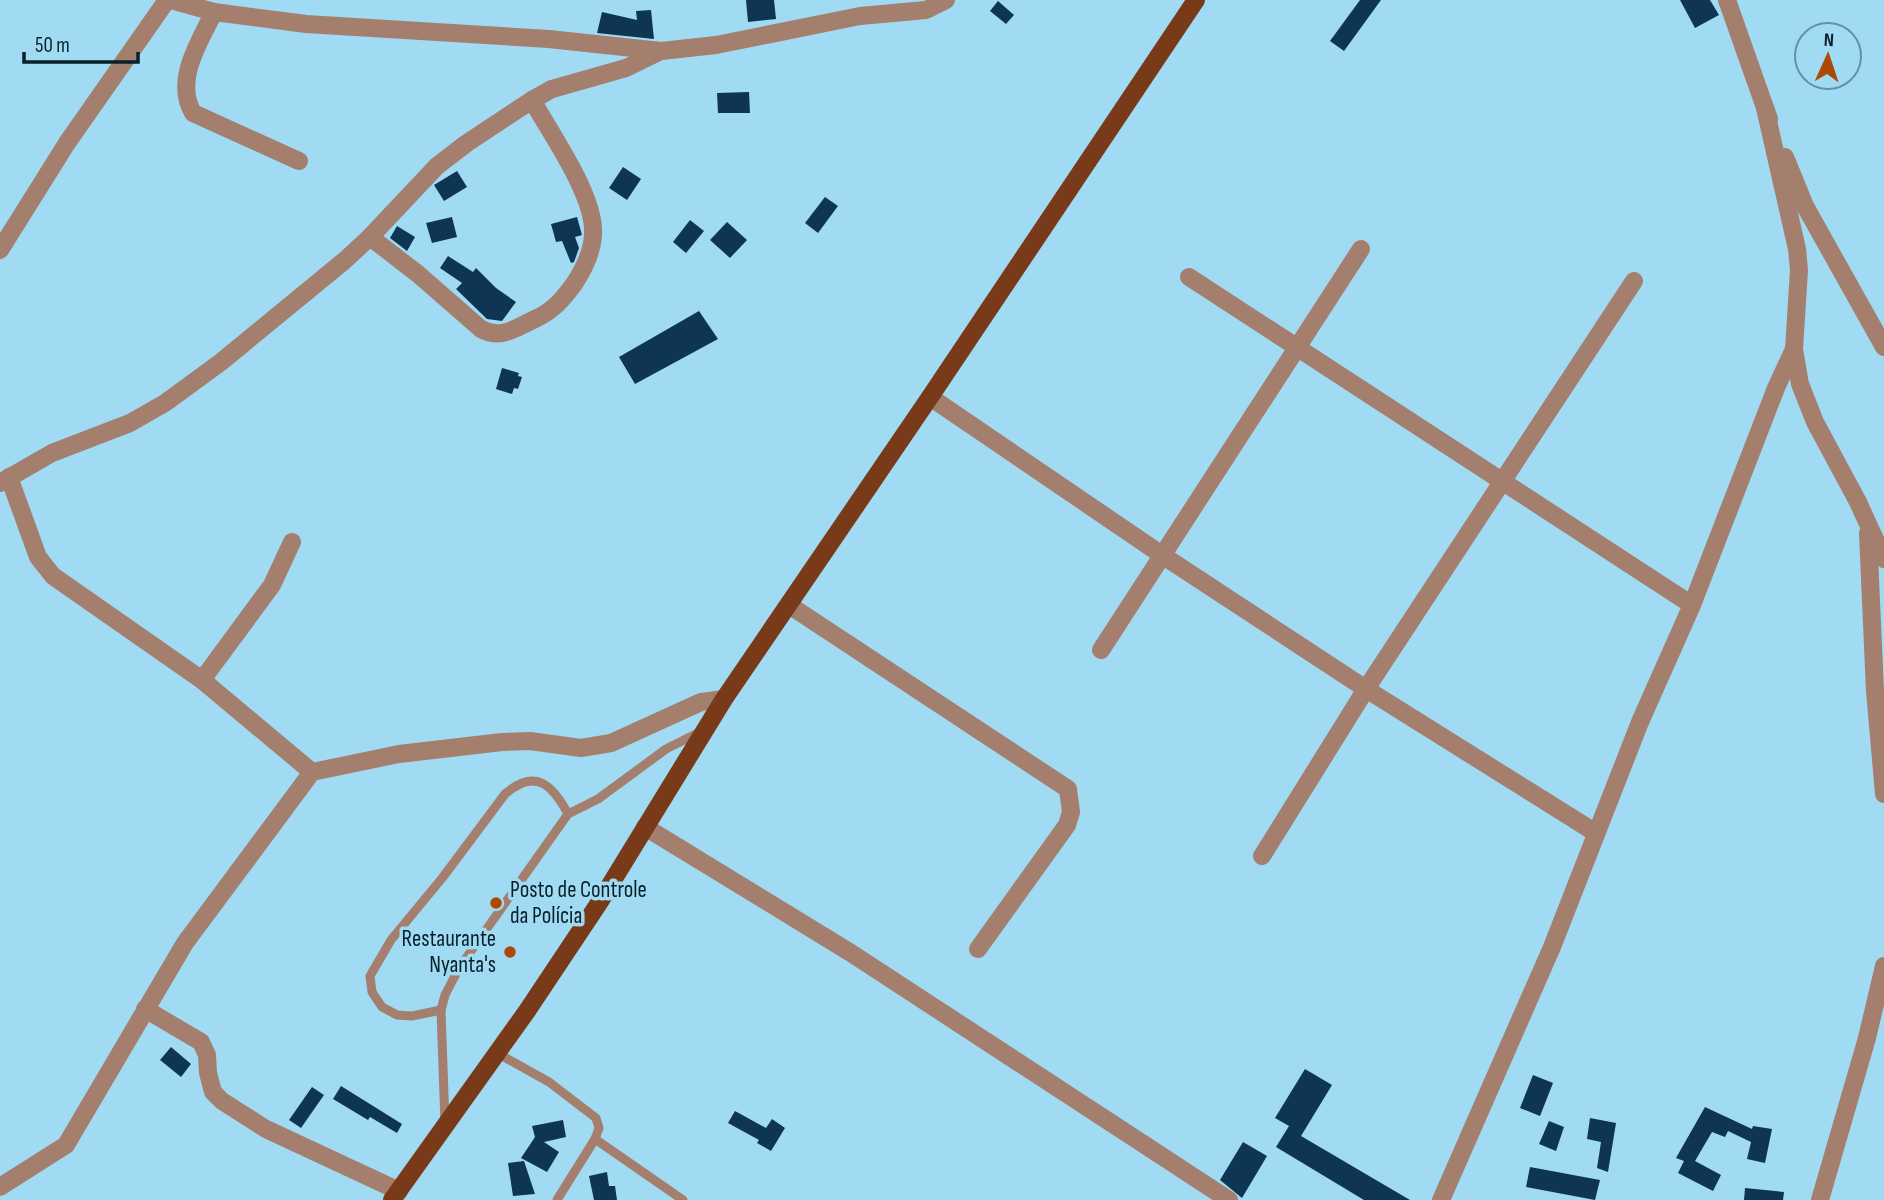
<svg xmlns="http://www.w3.org/2000/svg" width="1884" height="1200" font-family="'Sofia Sans Condensed',sans-serif">
  <rect width="100%" height="100%" fill="#a1daf3"/>
  <g fill="#0e3553">
    <polygon points="746,0 774,0 776,19 748,22"/>
    <polygon points="1360,0 1381,0 1344,51 1330,41"/>
    <polygon points="1680,0 1710,0 1719,15 1695,28"/>
    <polygon points="998,1 1014,15 1006,24 990,11"/>
    <polygon points="651,10 654,39 597,33 602,12 637,20 636,11"/>
    <polygon points="749,92 750,113 718,113 717,93"/>
    <polygon points="623,167 641,179 627,200 609,188"/>
    <polygon points="457,171 467,187 444,201 434,185"/>
    <polygon points="825,197 838,206 818,233 805,223"/>
    <polygon points="452,217 457,237 432,243 426,223"/>
    <polygon points="577,217 582,235 575,237 579,248 574,262 571,263 562,241 556,242 551,224"/>
    <polygon points="690,220 704,231 686,253 673,242"/>
    <polygon points="727,222 747,240 730,258 710,240"/>
    <polygon points="397,226 415,237 407,251 390,238"/>
    <polygon points="448,256 473,272 476,268 496,288 516,302 502,321 487,319 456,289 462,283 440,268"/>
    <polygon points="699,311 718,339 635,384 619,357"/>
    <polygon points="502,368 519,373 518,376 522,377 518,389 514,388 512,394 496,389"/>
    <polygon points="171,1047 191,1064 181,1077 160,1060"/>
    <polygon points="1305,1069 1332,1085 1301,1136 1410,1200 1364,1200 1276,1147 1289,1126 1275,1118"/>
    <polygon points="1533,1075 1553,1083 1540,1116 1520,1108"/>
    <polygon points="341,1086 402,1124 397,1133 370,1117 368,1120 333,1099"/>
    <polygon points="312,1087 324,1095 301,1128 289,1120"/>
    <polygon points="1705,1107 1752,1129 1753,1126 1772,1129 1765,1163 1747,1159 1751,1142 1728,1131 1725,1137 1712,1132 1695,1161 1721,1175 1713,1191 1678,1173 1684,1161 1676,1158"/>
    <polygon points="735,1111 766,1128 772,1119 785,1128 771,1151 757,1143 759,1140 728,1123"/>
    <polygon points="1590,1118 1616,1123 1608,1172 1597,1168 1601,1142 1587,1139"/>
    <polygon points="563,1120 566,1137 544,1142 559,1152 547,1172 521,1158 535,1137 532,1126"/>
    <polygon points="1549,1121 1564,1127 1556,1151 1539,1144"/>
    <polygon points="1243,1142 1267,1156 1242,1198 1220,1180"/>
    <polygon points="524,1161 535,1194 513,1196 508,1163"/>
    <polygon points="1530,1167 1600,1180 1595,1200 1526,1187"/>
    <polygon points="607,1172 609,1186 615,1186 617,1200 594,1200 589,1176"/>
    <polygon points="1745,1188 1784,1192 1783,1200 1744,1200"/>
  </g>
  <g fill="none" stroke-linecap="round" stroke-linejoin="round">
    <g stroke="#a47f6e" stroke-width="9">
      <path d="M441,1010L412,1016L397,1015L382,1007L372,992L370,976L391,940L443,877L505,794C535,768 552,784 568,814"/>
      <polyline points="497,1053 549,1082 596,1118 599,1128 595,1139 557,1200"/>
      <polyline points="445,1123 441,1010 445,995 459,968 568,814 598,799 666,749 700,732"/>
      <polyline points="595,1139 683,1200"/>
    </g>
    <g stroke="#a47f6e" stroke-width="18">
      <polyline points="171,0 214,12 306,24 549,39 661,51 716,45 860,16 926,10 946,0"/>
      <polyline points="1727,0 1769,119"/>
      <path d="M214,12C199,43 174,80 193,113L299,161"/>
      <polyline points="1765,108 1797,249 1799,270 1794,349 1800,384 1815,422 1858,502 1884,559"/>
      <polyline points="1785,157 1805,206 1884,347"/>
      <path d="M370,237L418,274L481,329C501,340 516,328 535,319C553,311 563,299 574,284C584,269 592,253 593,235C596,197 551,134 532,100"/>
      <polyline points="0,250 67,143 167,0"/>
      <polyline points="1189,277 1692,605"/>
      <polyline points="930,397 1162,555 1366,689 1596,833"/>
      <polyline points="9,477 38,557 53,576 202,680 312,772"/>
      <polyline points="0,483 52,453 130,423 165,403 221,362 344,261 370,237 437,166 467,143 532,100 552,89 626,68 661,51"/>
      <polyline points="1868,533 1875,691 1884,794"/>
      <polyline points="789,605 1068,789 1071,812 1067,825 978,949"/>
      <polyline points="1101,650 1361,249"/>
      <polyline points="202,680 272,585 292,542"/>
      <polyline points="645,827 851,953 1229,1200"/>
      <polyline points="1262,856 1366,689 1634,281"/>
      <polyline points="145,1009 201,1042 207,1055 208,1073 213,1092 222,1101 266,1129 399,1191"/>
      <polyline points="0,1187 66,1145 185,943 312,772 399,754 502,742 530,741 581,748 611,743 701,702 724,699"/>
      <polyline points="1441,1200 1552,947 1640,722 1692,605 1776,388 1794,349"/>
      <polyline points="1820,1200 1867,1038 1884,966"/>
    </g>
    <polyline stroke="#783a18" stroke-width="18" points="392,1200 527,1011 599,903 724,699 930,397 1196,0"/>
  </g>
  <g fill="#ab4905" stroke="#a1daf3" stroke-width="2.5">
    <circle cx="496" cy="903" r="7"/>
    <circle cx="510" cy="952" r="7"/>
  </g>
  <g text-anchor="middle" dominant-baseline="central" stroke-width="7" stroke-linejoin="round" paint-order="stroke">
    <g font-size="23" fill="#082029" stroke="#a1daf3" text-anchor="start">
      <text x="510" y="890">Posto de Controle<tspan x="510" dy="26">da Polícia</tspan></text>
      <text x="496" y="939" text-anchor="end">Restaurante<tspan x="496" dy="26">Nyanta's</tspan></text>
    </g>
  </g>
  <g transform="translate(1828 56) rotate(3)"><circle r="33" fill="#a1daf3" stroke="#6490a2" stroke-width="2"/>
  <path d="M0-5L12 26L0 18L-12 26Z" fill="#ab4905"/>
  <text y="-10" font-size="19" font-weight="bold" text-anchor="middle" fill="#082029">N</text>
  </g>
  <path d="M24 52v10h114v-10" fill="none" stroke="#082029" stroke-width="3.5"/>
  <text x="35" y="52" font-size="21" fill="#082029" stroke="#a1daf3" stroke-width="5" paint-order="stroke">50 m</text>
</svg>
